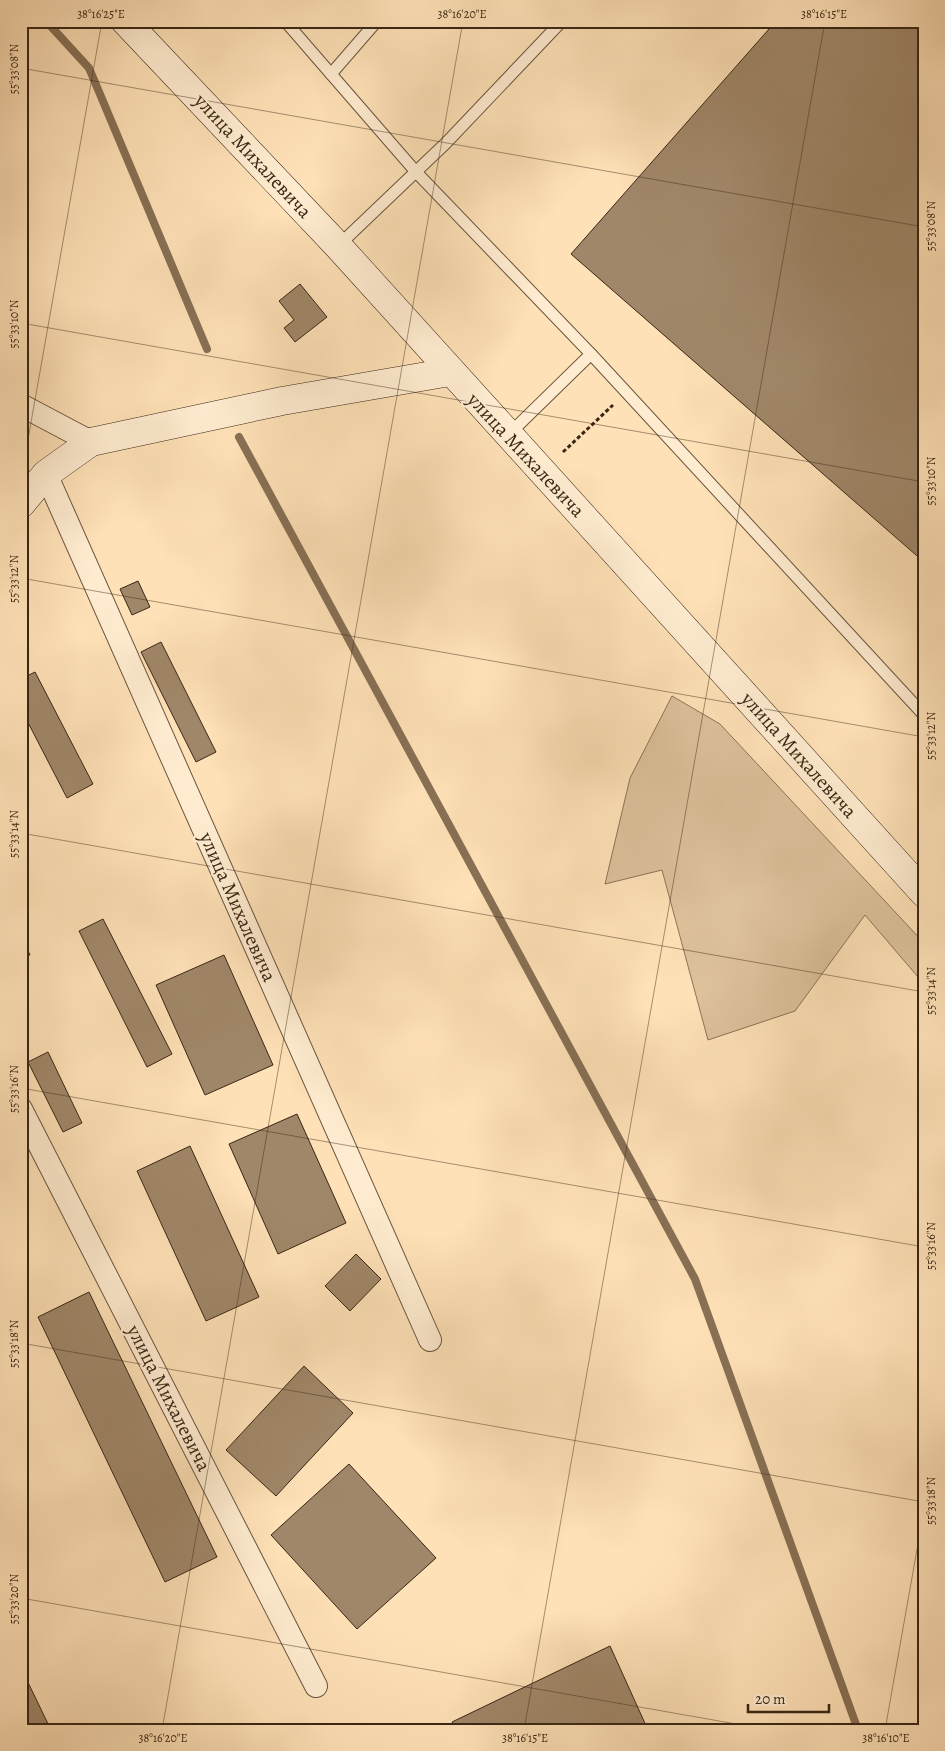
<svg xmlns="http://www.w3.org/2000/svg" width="945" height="1751" font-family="Alegreya,serif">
  <rect width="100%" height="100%" fill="#ffe1b7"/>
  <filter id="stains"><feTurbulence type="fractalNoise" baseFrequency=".004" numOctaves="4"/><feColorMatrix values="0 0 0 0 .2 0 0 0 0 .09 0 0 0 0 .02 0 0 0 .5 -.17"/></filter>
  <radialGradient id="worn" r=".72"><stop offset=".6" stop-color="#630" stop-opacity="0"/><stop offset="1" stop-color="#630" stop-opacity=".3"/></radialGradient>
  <polygon fill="#ddc19b" stroke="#8b7458" points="672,696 720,724 924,943 924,984 865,915 795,1011 708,1040 662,870 605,884 630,778"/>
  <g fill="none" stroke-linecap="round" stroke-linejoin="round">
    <g stroke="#887055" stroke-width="8">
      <polyline points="46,21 89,68 207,349"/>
      <polyline points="239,437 695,1279 858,1730"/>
    </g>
  </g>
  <g fill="#a08769" stroke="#392615">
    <polygon points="776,21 924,21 924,562 571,254"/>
    <polygon points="300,284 327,317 295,342 284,328 294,320 279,301"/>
    <polygon points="138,581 150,607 132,615 120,589"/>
    <polygon points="161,642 216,752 196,762 141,652"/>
    <polygon points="35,672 93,784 67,798 21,709 21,679"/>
    <polygon points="103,919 172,1054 147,1067 79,931"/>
    <polygon points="21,936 30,955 21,958"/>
    <polygon points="224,955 273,1065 205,1095 156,985"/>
    <polygon points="48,1052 82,1123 63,1132 28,1062"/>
    <polygon points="297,1114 346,1223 278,1254 229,1144"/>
    <polygon points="190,1146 259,1297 206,1321 137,1171"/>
    <polygon points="356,1254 381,1279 350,1311 325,1286"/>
    <polygon points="89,1292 217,1557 165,1582 38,1317"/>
    <polygon points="304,1366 353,1413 276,1496 226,1450"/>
    <polygon points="349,1464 436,1558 357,1629 271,1535"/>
    <polygon points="610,1646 648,1730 456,1730 452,1722"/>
    <polygon points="21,1668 51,1730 21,1730"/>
  </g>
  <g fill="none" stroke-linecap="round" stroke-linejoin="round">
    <defs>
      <g id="lane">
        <polyline points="285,21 416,172 591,354 508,435"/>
        <polyline points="331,74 377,21"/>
        <polyline points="338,246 446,143 562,21"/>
        <polyline points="591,354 924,715"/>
      </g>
      <g id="street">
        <polyline points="21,405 91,442"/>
        <polyline points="46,474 430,1340"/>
        <polyline points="21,1109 316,1686"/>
      </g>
      <g id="secondary">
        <polyline points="125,21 338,246 924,893"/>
        <polyline points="21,504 46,474 91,442 282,401 450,372"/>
      </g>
    </defs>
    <use href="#lane" stroke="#6a553e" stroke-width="13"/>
    <use href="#street" stroke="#6a553e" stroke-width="24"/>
    <use href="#secondary" stroke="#392615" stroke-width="29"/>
    <polyline stroke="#392615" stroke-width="3" stroke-dasharray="4 2.5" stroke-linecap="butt" points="563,452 613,405"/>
    <use href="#lane" stroke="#ffecd0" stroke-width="11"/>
    <use href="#street" stroke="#ffecd0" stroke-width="22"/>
    <use href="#secondary" stroke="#ffecd0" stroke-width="28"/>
  </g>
  <path fill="none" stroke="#392615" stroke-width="1" stroke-opacity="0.45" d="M21,68L924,227M21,323L924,482M21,479L102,21M21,578L924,737M21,833L924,992M21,1088L924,1247M21,1343L924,1502M21,1598L770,1730M162,1730L463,21M524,1730L825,21M885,1730L924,1510"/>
  <g text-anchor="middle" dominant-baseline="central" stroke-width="4.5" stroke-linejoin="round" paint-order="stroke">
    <g font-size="20" fill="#392615" stroke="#ffecd0">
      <text transform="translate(253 156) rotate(47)">улица Михалевича</text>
      <text transform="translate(526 455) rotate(47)">улица Михалевича</text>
      <text transform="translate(799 755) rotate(48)">улица Михалевича</text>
      <text transform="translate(238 907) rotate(66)">улица Михалевича</text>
      <text transform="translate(169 1398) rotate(63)">улица Михалевича</text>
    </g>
  </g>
  <rect width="945" height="1751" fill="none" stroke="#ffe1b7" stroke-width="55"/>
  <path d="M748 1704v8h81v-8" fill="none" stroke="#392615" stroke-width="2.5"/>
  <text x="755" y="1704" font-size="15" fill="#392615" stroke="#ffecd0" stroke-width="4" paint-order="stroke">20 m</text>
  <rect x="28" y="28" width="890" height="1696" fill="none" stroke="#392615" stroke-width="2"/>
  <g font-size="12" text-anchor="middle" fill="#392615">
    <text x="101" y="18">38°16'25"E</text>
    <text x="462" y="18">38°16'20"E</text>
    <text x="824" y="18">38°16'15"E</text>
    <text transform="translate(14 69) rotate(-90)" y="4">55°33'08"N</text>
    <text transform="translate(931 226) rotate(-90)" y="4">55°33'08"N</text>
    <text transform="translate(14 324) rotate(-90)" y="4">55°33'10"N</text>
    <text transform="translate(931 481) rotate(-90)" y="4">55°33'10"N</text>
    <text transform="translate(14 579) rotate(-90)" y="4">55°33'12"N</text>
    <text transform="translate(931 736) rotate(-90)" y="4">55°33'12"N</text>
    <text transform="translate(14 834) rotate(-90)" y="4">55°33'14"N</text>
    <text transform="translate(931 991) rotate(-90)" y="4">55°33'14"N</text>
    <text transform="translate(14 1089) rotate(-90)" y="4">55°33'16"N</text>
    <text transform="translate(931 1246) rotate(-90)" y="4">55°33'16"N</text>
    <text transform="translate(14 1344) rotate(-90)" y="4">55°33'18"N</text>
    <text transform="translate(931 1501) rotate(-90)" y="4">55°33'18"N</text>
    <text transform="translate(14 1599) rotate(-90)" y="4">55°33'20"N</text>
    <text x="163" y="1742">38°16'20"E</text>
    <text x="525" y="1742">38°16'15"E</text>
    <text x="886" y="1742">38°16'10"E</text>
  </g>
  <rect width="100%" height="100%" filter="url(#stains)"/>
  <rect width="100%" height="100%" fill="url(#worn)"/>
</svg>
